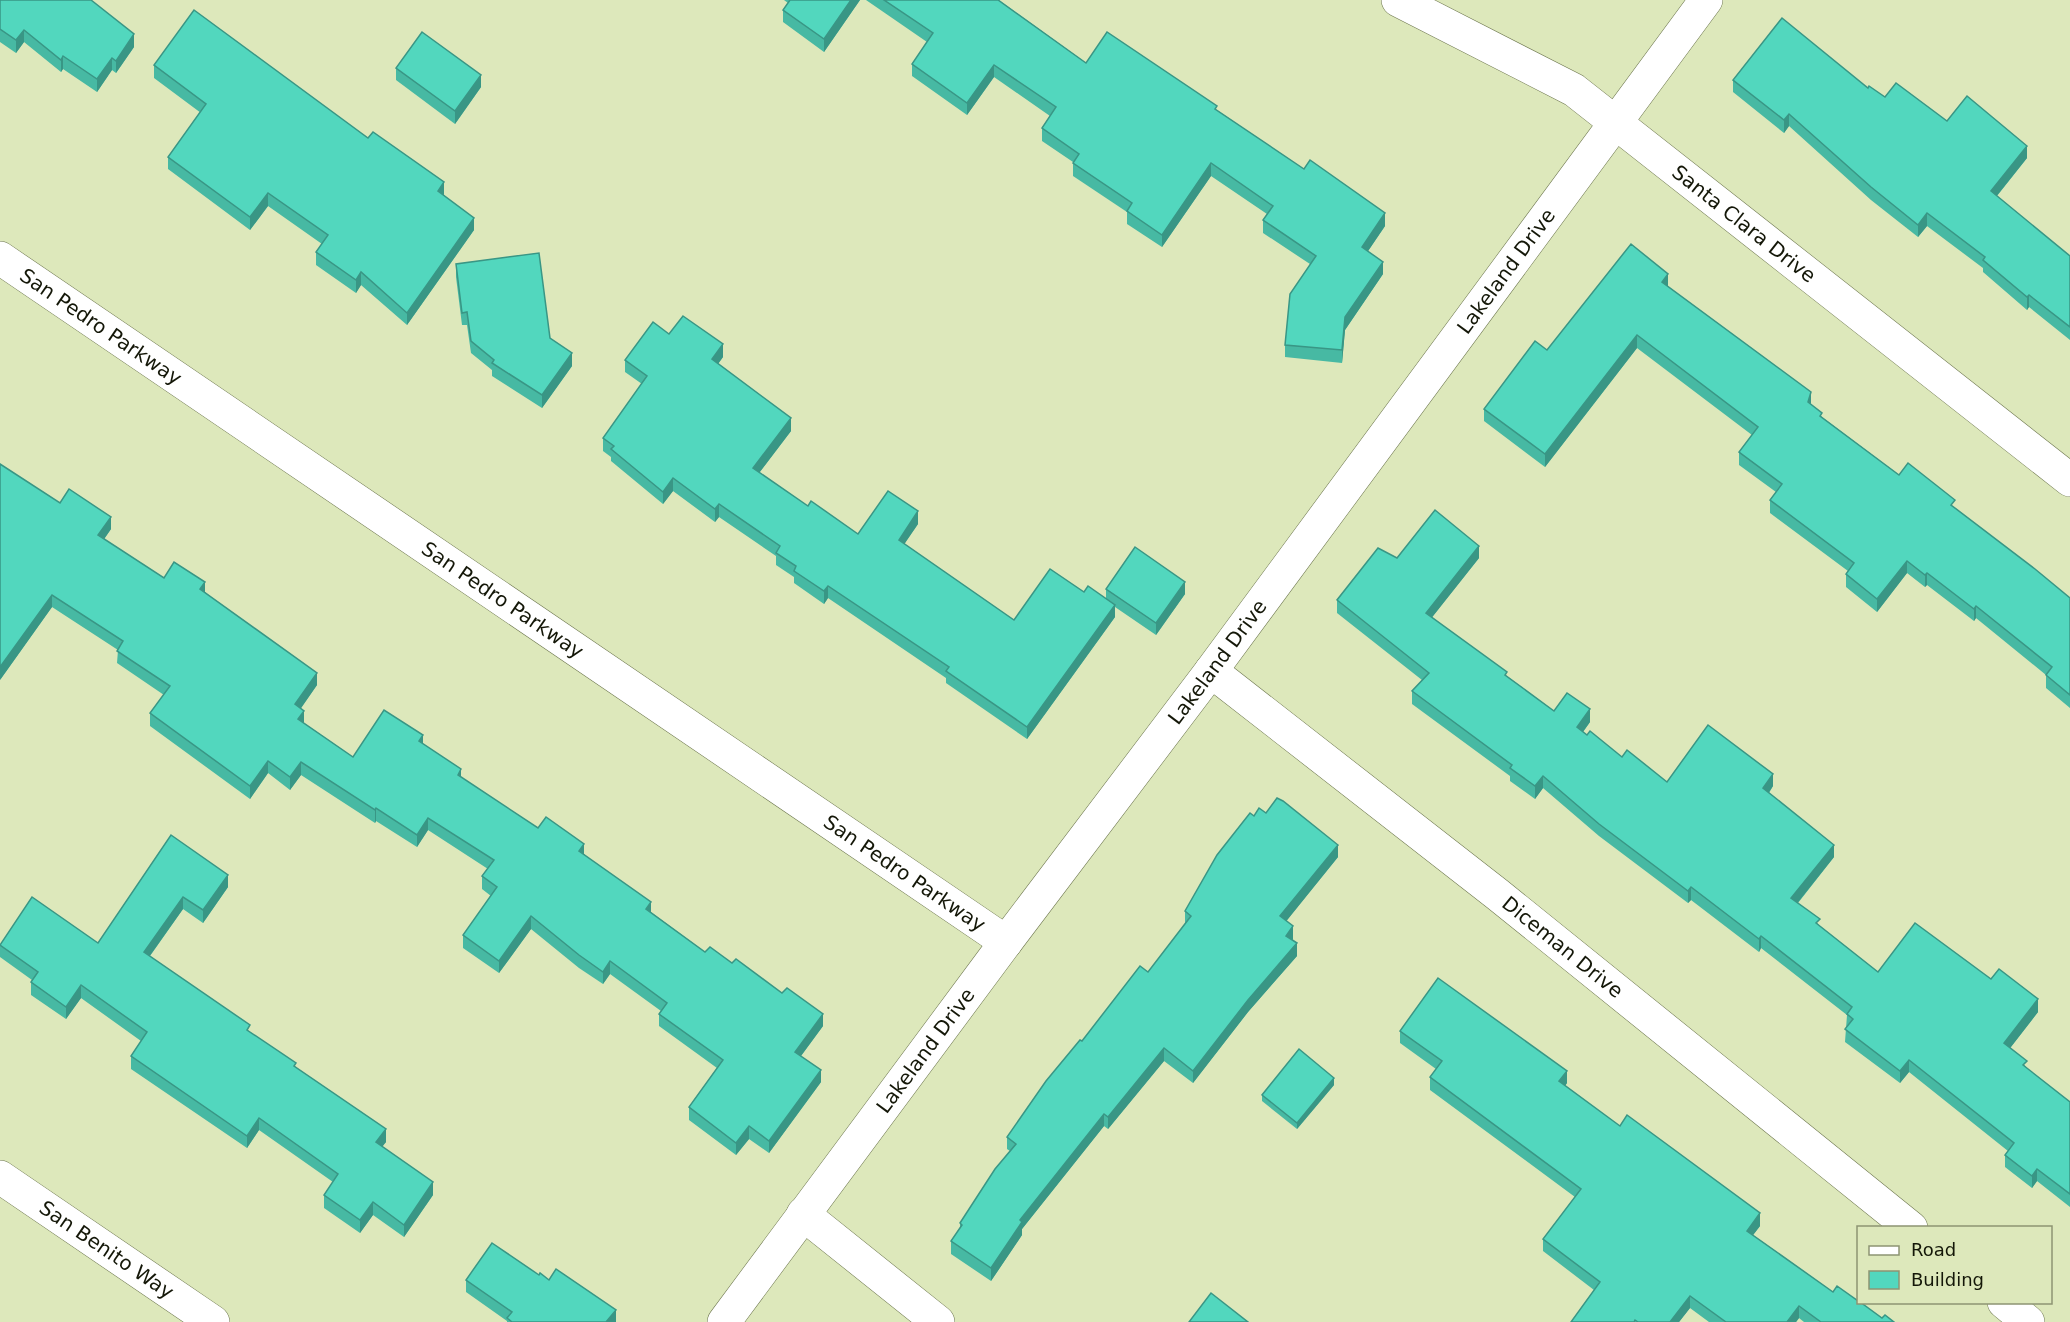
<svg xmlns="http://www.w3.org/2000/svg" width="2070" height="1322" font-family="'DejaVu Sans',sans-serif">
  <rect width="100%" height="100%" fill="#dde8bb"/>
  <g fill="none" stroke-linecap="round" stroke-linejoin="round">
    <defs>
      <g id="minor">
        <path id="s1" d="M1398,0L1574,90L2070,480"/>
        <path id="s2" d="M0,258L1006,942"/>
        <path id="s3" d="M1211,671L1497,894L1911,1228"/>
        <path id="s4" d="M0,1177L213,1322"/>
        <polyline points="803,1214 938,1322"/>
        <polyline points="2004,1302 2028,1322"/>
      </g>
      <g id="tertiary">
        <path id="s5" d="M724,1322L1006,942L1211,671L1706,0"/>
      </g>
    </defs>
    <use href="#minor" stroke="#6d764e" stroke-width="34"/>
    <use href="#tertiary" stroke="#6d764e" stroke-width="34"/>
    <use href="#minor" stroke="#fff" stroke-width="33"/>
    <use href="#tertiary" stroke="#fff" stroke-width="33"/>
  </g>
  <g fill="#47b9a3">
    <polygon points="0,0 134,47 116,73 112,70 97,92 63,69 61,72 24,42 16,53 0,42"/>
    <polygon points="784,0 860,0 824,52 783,22 783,10 788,3"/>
    <polygon points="866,0 999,0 1086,63 1217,110 1385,226 1368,251 1383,274 1345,330 1342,363 1285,357 1285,345 1310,264 1263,233 1263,220 1267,214 1211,176 1162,247 1127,224 1127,212 1073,176 1073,162 1042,141 1042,128 1050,116 994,77 967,115 912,76 912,64 927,42"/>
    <polygon points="154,65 444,194 444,195 474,230 407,325 361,285 356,293 316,265 316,252 322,244 268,206 250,230 168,169 168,157 201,113 154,78"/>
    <polygon points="396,68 481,87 455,124 396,80"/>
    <polygon points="1733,80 1868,88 1885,97 1947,121 2027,158 1997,196 2070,256 2070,340 2029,307 2027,310 1983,272 1983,268 1927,226 1918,237 1871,200 1789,126 1784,133 1733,92"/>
    <polygon points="456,264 550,338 572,366 542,408 492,376 492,370 471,353 467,325 462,325 456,277"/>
    <polygon points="1668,287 1811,404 1822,417 1899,475 1955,508 2070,598 2070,708 2046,688 2046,675 1976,618 1974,621 1927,585 1925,587 1907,573 1877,612 1846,587 1846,574 1848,571 1770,513 1770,500 1776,492 1739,465 1739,452 1752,435 1637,348 1545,467 1484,421 1484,409 1547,350"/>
    <polygon points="669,334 723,357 718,364 791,431 759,473 808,506 858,534 918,524 904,544 1014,620 1084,592 1106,599 1106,589 1185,594 1156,635 1115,607 1115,617 1027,739 946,683 946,678 828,598 824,604 794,583 794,577 776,565 776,556 719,517 715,522 673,491 663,504 611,461 611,457 603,451 603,438 642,384 625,372 625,360"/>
    <polygon points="60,503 111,529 104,539 164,578 205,592 317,685 300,709 304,723 353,757 423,744 461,777 538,828 584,854 651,912 705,952 823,1026 801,1056 821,1082 769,1153 749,1139 736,1155 689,1120 689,1107 717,1068 659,1026 659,1014 661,1011 610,974 603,984 579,968 531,929 499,973 463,948 463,935 491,896 482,889 482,876 488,869 428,830 417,847 376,821 375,823 301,775 290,790 268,773 250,799 150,726 150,713 164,695 117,663 118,650 52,607 0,680"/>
    <polygon points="1397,558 1479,558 1432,617 1507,676 1554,711 1590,722 1583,732 1622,757 1667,782 1773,786 1769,793 1834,857 1798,903 1820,926 1878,972 1991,979 2038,1012 2010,1048 2027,1068 2070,1102 2070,1207 2037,1181 2032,1188 2005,1167 2005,1155 2008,1151 1909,1072 1900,1083 1845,1042 1847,1015 1761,948 1759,952 1691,900 1688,903 1599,836 1543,788 1535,799 1510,781 1510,776 1412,704 1412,691 1422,680 1337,613 1337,600"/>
    <polygon points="1266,813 1338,857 1286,921 1293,939 1292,940 1297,956 1248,1012 1193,1083 1164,1061 1108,1129 1104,1126 1022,1229 1022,1235 991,1281 951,1254 951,1241 960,1229 960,1223 1010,1151 1007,1149 1007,1137 1082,1041 1148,972 1185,924 1185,911 1254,816"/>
    <polygon points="171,835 228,887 203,923 183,909 150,956 296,1067 386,1142 382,1146 433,1195 404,1237 373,1215 360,1233 324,1208 324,1195 333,1182 259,1130 247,1148 131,1069 131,1056 141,1041 81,998 66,1019 31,995 31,982 32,980 0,957 0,944 98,943"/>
    <polygon points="1400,1031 1567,1083 1565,1086 1620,1126 1760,1226 1753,1235 1833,1292 1882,1318 1894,1322 1804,1322 1799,1318 1796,1322 1709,1322 1690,1308 1679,1322 1571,1322 1594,1290 1543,1251 1543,1239 1575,1197 1430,1090 1430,1077 1436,1069 1400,1043"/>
    <polygon points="1334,1085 1297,1129 1262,1101 1262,1095"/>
    <polygon points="539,1275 549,1280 616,1322 507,1322 507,1321 466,1292 466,1280"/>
  </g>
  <g fill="#399685">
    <polygon points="851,0 860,0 824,52 824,39"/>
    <polygon points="24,30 24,42 16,53 16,40"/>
    <polygon points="134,34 134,47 116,73 116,61"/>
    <polygon points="63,56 63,69 61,72 61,60"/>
    <polygon points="112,58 112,70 97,92 97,79"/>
    <polygon points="994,65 994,77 967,115 967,103"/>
    <polygon points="481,75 481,87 455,124 455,111"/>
    <polygon points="1789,114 1789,126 1784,133 1784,120"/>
    <polygon points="2027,146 2027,158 1991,203 1991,191"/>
    <polygon points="1211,163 1211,176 1162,247 1162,235"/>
    <polygon points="444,182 444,194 438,204 438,191"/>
    <polygon points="268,193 268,206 250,230 250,217"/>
    <polygon points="1385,213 1385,226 1362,260 1362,247"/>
    <polygon points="1927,213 1927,226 1918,237 1918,225"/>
    <polygon points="474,218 474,230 407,325 407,313"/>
    <polygon points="1383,262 1383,274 1345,330 1342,363 1342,350 1345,317"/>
    <polygon points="361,272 361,285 356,293 356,280"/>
    <polygon points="1668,274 1668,287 1662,282"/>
    <polygon points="2029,295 2029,307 2027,310 2027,297"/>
    <polygon points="1637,335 1637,348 1545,467 1545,454"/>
    <polygon points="723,344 723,357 712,372 712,359"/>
    <polygon points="572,353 572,366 542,408 542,395"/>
    <polygon points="1811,392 1811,404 1808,402"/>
    <polygon points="791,418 791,431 753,481 753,468"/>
    <polygon points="673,478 673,491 663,504 663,492"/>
    <polygon points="719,504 719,517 715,522 715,509"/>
    <polygon points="918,511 918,524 899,552 899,540"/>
    <polygon points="111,517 111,529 98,548 98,535"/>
    <polygon points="1479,546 1479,558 1426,625 1426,613"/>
    <polygon points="1907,561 1907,573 1877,612 1877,599"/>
    <polygon points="1927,573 1927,585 1925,587 1925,575"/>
    <polygon points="205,582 205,595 200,589"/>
    <polygon points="1185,582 1185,594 1156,635 1156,623"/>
    <polygon points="828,586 828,598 824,604 824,591"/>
    <polygon points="52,595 52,607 0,680 0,667"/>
    <polygon points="1115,605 1115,617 1027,739 1027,727"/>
    <polygon points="1976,606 1976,618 1974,621 1974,609"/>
    <polygon points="317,673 317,685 295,717 295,704"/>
    <polygon points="1590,709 1590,722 1577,740 1577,727"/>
    <polygon points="304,711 304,723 298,719"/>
    <polygon points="423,735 423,748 419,741"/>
    <polygon points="268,761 268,773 250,799 250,786"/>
    <polygon points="301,762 301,775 290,790 290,777"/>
    <polygon points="461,769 461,781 458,775"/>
    <polygon points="1773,774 1773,786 1763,801 1763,788"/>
    <polygon points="1543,776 1543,788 1535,799 1535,786"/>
    <polygon points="376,808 376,821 375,823 375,810"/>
    <polygon points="428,818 428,830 417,847 417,835"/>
    <polygon points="584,844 584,856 579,851"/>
    <polygon points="1338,845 1338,857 1280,929 1280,916"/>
    <polygon points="1834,845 1834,857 1791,911 1791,898"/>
    <polygon points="228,875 228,887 203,923 203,910"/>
    <polygon points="1691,887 1691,900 1688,903 1688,891"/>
    <polygon points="183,897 183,909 144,964 144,952"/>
    <polygon points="651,902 651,914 646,909"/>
    <polygon points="531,916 531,929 499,973 499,961"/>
    <polygon points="1293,926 1293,939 1286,948 1286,936"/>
    <polygon points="1761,936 1761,948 1759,952 1759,939"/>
    <polygon points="1297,943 1297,956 1248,1012 1193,1083 1193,1071 1248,1000"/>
    <polygon points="610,961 610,974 603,984 603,972"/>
    <polygon points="81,985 81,998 66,1019 66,1007"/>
    <polygon points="2038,999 2038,1012 2004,1056 2004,1043"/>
    <polygon points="823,1014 823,1026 795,1064 795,1052"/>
    <polygon points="1164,1048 1164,1061 1108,1129 1108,1117"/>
    <polygon points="1909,1060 1909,1072 1900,1083 1900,1071"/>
    <polygon points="821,1070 821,1082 769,1153 769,1141"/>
    <polygon points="1567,1071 1567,1083 1559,1094 1559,1081"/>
    <polygon points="1334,1078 1334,1085 1297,1129 1297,1123"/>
    <polygon points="1104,1114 1104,1126 1022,1229 1022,1235 991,1281 991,1268 1020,1220"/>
    <polygon points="259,1118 259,1130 247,1148 247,1136"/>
    <polygon points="749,1126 749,1139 736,1155 736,1143"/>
    <polygon points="386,1129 386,1142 376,1155 376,1142"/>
    <polygon points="2037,1169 2037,1181 2032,1188 2032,1176"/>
    <polygon points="433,1182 433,1195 404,1237 404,1225"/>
    <polygon points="373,1202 373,1215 360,1233 360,1220"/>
    <polygon points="1760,1213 1760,1226 1747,1243 1747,1231"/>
    <polygon points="1690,1296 1690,1308 1679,1322 1670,1322"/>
    <polygon points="1799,1306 1799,1318 1796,1322 1787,1322"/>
    <polygon points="616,1310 616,1322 606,1322"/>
  </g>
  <g fill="#52d7be" stroke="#399685" stroke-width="1.5">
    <polygon points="0,0 91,0 134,34 116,61 112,58 97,79 63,56 61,60 24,30 16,40 0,29"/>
    <polygon points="790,0 851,0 824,39 783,10"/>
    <polygon points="884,0 998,0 1086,63 1107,32 1217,106 1215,109 1304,169 1310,160 1385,213 1362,247 1383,262 1345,317 1342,350 1285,345 1290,294 1316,256 1263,220 1273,206 1211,163 1162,235 1127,211 1132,203 1073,163 1079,154 1042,128 1056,107 994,65 967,103 912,64 933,33"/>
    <polygon points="194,10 368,138 373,132 444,182 438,191 474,218 407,313 361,272 356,280 316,252 328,235 268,193 250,217 168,157 206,104 154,65"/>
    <polygon points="1782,18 1868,88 1869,86 1885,97 1896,83 1947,121 1967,96 2027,146 1991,191 2070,256 2070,327 2029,295 2027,297 1983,260 1985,257 1927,213 1918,225 1871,187 1789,114 1784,120 1733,80"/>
    <polygon points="422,32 481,75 455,111 396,68"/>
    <polygon points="1631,244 1668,274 1662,282 1811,392 1808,402 1822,413 1820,416 1899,475 1908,463 1955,500 1951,505 2035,569 2070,598 2070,695 2046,675 2052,667 1976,606 1974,609 1927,573 1925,575 1907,561 1877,599 1846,574 1854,563 1770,500 1782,484 1739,452 1758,427 1637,335 1545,454 1484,409 1535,341 1547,350"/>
    <polygon points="539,253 550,338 572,353 542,395 492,363 494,360 471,341 467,312 462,313 456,264"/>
    <polygon points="683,316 723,344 712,359 791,418 753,468 808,506 811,501 858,534 888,491 918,511 899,540 1014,620 1050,569 1084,592 1088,586 1115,605 1027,727 946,671 949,667 828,586 824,591 794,571 796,566 776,553 780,546 719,504 715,509 673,478 663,492 611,449 614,446 603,438 647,376 625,360 653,322 669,334"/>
    <polygon points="0,464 60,503 69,489 111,517 98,535 164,578 174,562 205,582 200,589 317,673 295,704 304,711 298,719 353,757 384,710 423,735 419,741 461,769 458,775 538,828 546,817 584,844 579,851 651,902 646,909 705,952 710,947 732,963 736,959 782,993 787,988 823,1014 795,1052 821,1070 769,1141 749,1126 736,1143 689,1107 723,1060 659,1014 667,1003 610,961 603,972 579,955 531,916 499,961 463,935 497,887 482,876 494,860 428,818 417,835 376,808 375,810 301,762 290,777 268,761 250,786 150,713 170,686 117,651 123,641 52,595 0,667"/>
    <polygon points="1435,510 1479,546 1426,613 1507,672 1505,675 1554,711 1567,693 1590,709 1577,727 1587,735 1590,731 1622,757 1627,750 1667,782 1708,725 1773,774 1763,788 1834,845 1791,898 1820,919 1816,923 1878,972 1915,923 1991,979 1999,969 2038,999 2004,1043 2027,1061 2023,1065 2070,1102 2070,1194 2037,1169 2032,1176 2005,1155 2014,1143 1909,1060 1900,1071 1845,1029 1853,1019 1847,1014 1852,1007 1761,936 1759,939 1691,887 1688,891 1599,824 1543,776 1535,786 1510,768 1512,765 1412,691 1429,673 1337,600 1378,548 1397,558"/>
    <polygon points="1135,547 1185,582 1156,623 1106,589"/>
    <polygon points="1277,798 1283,801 1338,845 1280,916 1293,926 1286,936 1297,943 1248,1000 1193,1071 1164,1048 1108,1117 1104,1114 1020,1220 1022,1222 991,1268 951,1241 962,1225 960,1223 995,1169 1016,1144 1007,1137 1046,1081 1080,1040 1082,1041 1140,966 1148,972 1191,916 1185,911 1217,855 1250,813 1254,816 1259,808 1266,813"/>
    <polygon points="171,835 228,875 203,910 183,897 144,952 250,1025 247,1030 296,1063 294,1066 386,1129 376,1142 433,1182 404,1225 373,1202 360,1220 324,1195 338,1174 259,1118 247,1136 131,1056 147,1032 81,985 66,1007 31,982 38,972 0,945 32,897 98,943"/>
    <polygon points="1438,978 1567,1071 1559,1081 1620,1126 1627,1115 1760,1213 1747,1231 1833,1292 1837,1286 1858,1301 1858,1302 1860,1302 1882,1318 1885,1315 1894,1322 1821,1322 1799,1306 1787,1322 1726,1322 1690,1296 1670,1322 1638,1322 1635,1320 1634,1322 1571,1322 1600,1282 1543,1239 1581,1189 1430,1077 1442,1061 1400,1031"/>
    <polygon points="1299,1049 1334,1078 1297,1123 1262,1095"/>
    <polygon points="492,1243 539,1275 540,1273 549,1280 556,1269 616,1310 606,1322 512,1322 507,1318 512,1312 466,1280"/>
    <polygon points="1211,1293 1248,1322 1189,1322"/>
  </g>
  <g text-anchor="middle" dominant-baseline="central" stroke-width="5" stroke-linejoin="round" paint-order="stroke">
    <g font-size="20" fill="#141708" stroke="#dde8bb">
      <text stroke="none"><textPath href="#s1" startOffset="414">Santa Clara Drive</textPath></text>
      <text stroke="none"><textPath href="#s5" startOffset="1310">Lakeland Drive</textPath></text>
      <text stroke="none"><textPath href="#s2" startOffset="122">San Pedro Parkway</textPath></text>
      <text stroke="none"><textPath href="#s2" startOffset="608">San Pedro Parkway</textPath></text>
      <text stroke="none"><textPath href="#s5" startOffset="824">Lakeland Drive</textPath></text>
      <text stroke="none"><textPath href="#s2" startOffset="1094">San Pedro Parkway</textPath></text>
      <text stroke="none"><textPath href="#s3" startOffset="447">Diceman Drive</textPath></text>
      <text stroke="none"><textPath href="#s5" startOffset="338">Lakeland Drive</textPath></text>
      <text stroke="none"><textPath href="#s4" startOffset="129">San Benito Way</textPath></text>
    </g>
  </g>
  <rect x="1857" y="1226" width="195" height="78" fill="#dde8bb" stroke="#8d9473" stroke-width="1.5"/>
  <rect x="1869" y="1246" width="30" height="9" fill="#ffffff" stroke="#8d9473" stroke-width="1.5"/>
  <text x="1911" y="1256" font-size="18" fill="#141708">Road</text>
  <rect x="1869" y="1271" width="30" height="18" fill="#52d7be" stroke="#8d9473" stroke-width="1.5"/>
  <text x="1911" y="1286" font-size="18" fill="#141708">Building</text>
</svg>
